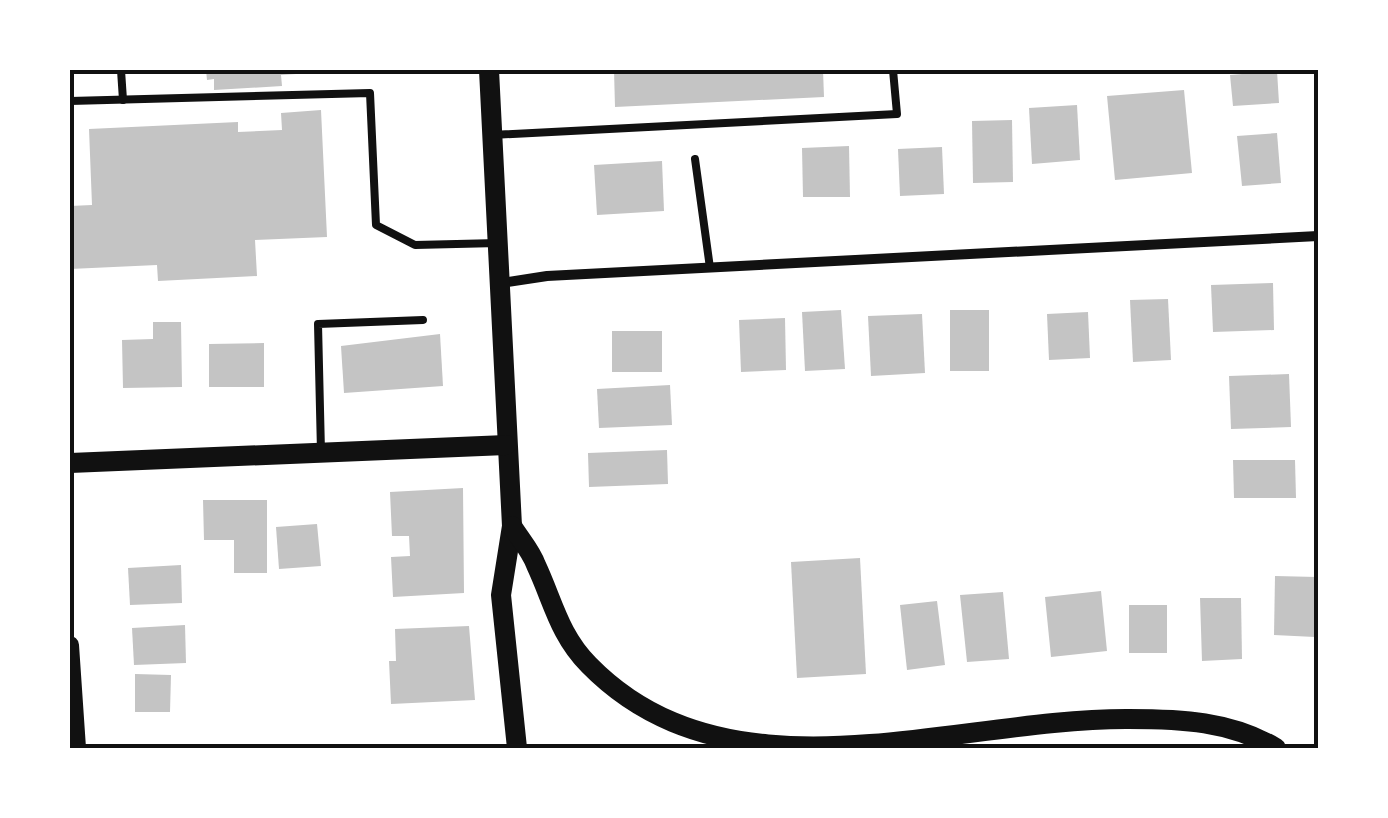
<svg xmlns="http://www.w3.org/2000/svg" width="1388" height="818" font-family="'Work Sans',sans-serif">
  <rect width="100%" height="100%" fill="#fff"/>
  <g fill="#c4c4c4">
    <polygon points="206,70 311,70 311,73 281,75 282,86 214,90 214,79 207,80"/>
    <polygon points="614,70 823,70 824,97 615,107"/>
    <polygon points="1277,71 1279,103 1233,106 1230,75"/>
    <polygon points="1184,90 1192,173 1115,180 1107,96"/>
    <polygon points="1077,105 1080,160 1032,164 1029,108"/>
    <polygon points="321,110 327,237 255,240 257,276 158,281 157,265 70,269 70,206 92,205 89,129 238,122 238,132 282,130 281,113"/>
    <polygon points="1012,120 1013,182 973,183 972,121"/>
    <polygon points="1277,133 1281,183 1242,186 1237,136"/>
    <polygon points="849,146 850,197 803,197 802,148"/>
    <polygon points="942,147 944,194 900,196 898,149"/>
    <polygon points="662,161 664,211 597,215 594,165"/>
    <polygon points="1273,283 1274,330 1213,332 1211,285"/>
    <polygon points="1168,299 1171,360 1133,362 1130,300"/>
    <polygon points="841,310 845,369 805,371 802,312"/>
    <rect x="950" y="310" width="39" height="61"/>
    <polygon points="1088,312 1090,358 1049,360 1047,314"/>
    <polygon points="922,314 925,373 871,376 868,316"/>
    <polygon points="785,318 786,370 741,372 739,320"/>
    <polygon points="153,322 181,322 182,387 123,388 122,340 153,339"/>
    <rect x="612" y="331" width="50" height="41"/>
    <polygon points="440,334 443,386 344,393 341,346"/>
    <polygon points="264,343 264,387 209,387 209,344"/>
    <polygon points="1289,374 1291,427 1231,429 1229,376"/>
    <polygon points="670,385 672,425 599,428 597,389"/>
    <polygon points="667,450 668,484 589,487 588,453"/>
    <polygon points="1233,460 1295,460 1296,498 1234,498"/>
    <polygon points="463,488 464,593 393,597 391,557 410,556 409,536 392,536 390,492"/>
    <polygon points="203,500 267,500 267,573 234,573 234,540 204,540"/>
    <polygon points="317,524 321,566 279,569 276,527"/>
    <polygon points="860,558 866,674 797,678 791,562"/>
    <polygon points="181,565 182,603 130,605 128,568"/>
    <polygon points="1275,576 1317,577 1315,637 1274,635"/>
    <polygon points="1101,591 1107,651 1051,657 1045,597"/>
    <polygon points="1003,592 1009,659 967,662 960,595"/>
    <polygon points="1200,598 1241,598 1242,659 1202,661"/>
    <polygon points="937,601 945,665 907,670 900,605"/>
    <rect x="1129" y="605" width="38" height="48"/>
    <polygon points="185,625 186,663 134,665 132,628"/>
    <polygon points="469,626 475,700 391,704 389,661 396,661 395,629"/>
    <polygon points="135,674 171,675 170,712 135,712"/>
  </g>
  <g fill="none" stroke-linecap="round" stroke-linejoin="round">
    <g stroke="#111" stroke-width="8">
      <polyline points="121,70 123,100"/>
      <polyline points="70,101 370,93 376,225 415,245 498,243"/>
      <polyline points="492,135 897,114 893,70"/>
      <polyline points="695,159 710,268"/>
      <polyline points="321,452 318,324 423,320"/>
    </g>
    <polyline stroke="#111" stroke-width="10" points="501,283 547,276 1318,236"/>
    <polyline stroke="#111" stroke-width="18" points="70,645 77,748"/>
    <g stroke="#111" stroke-width="20">
      <polyline points="489,70 512,526 501,595 517,748"/>
      <polyline points="70,463 506,445"/>
      <path d="M512,526C520,539 531,551 536,565C553,601 559,635 589,665C730,809 953,718 1129,719C1181,719 1230,721 1276,748"/>
    </g>
  </g>
  <rect width="1388" height="818" fill="none" stroke="#ffffff" stroke-width="145"/>
  <rect x="72" y="72" width="1244" height="674" fill="none" stroke="#111" stroke-width="4"/>
</svg>
